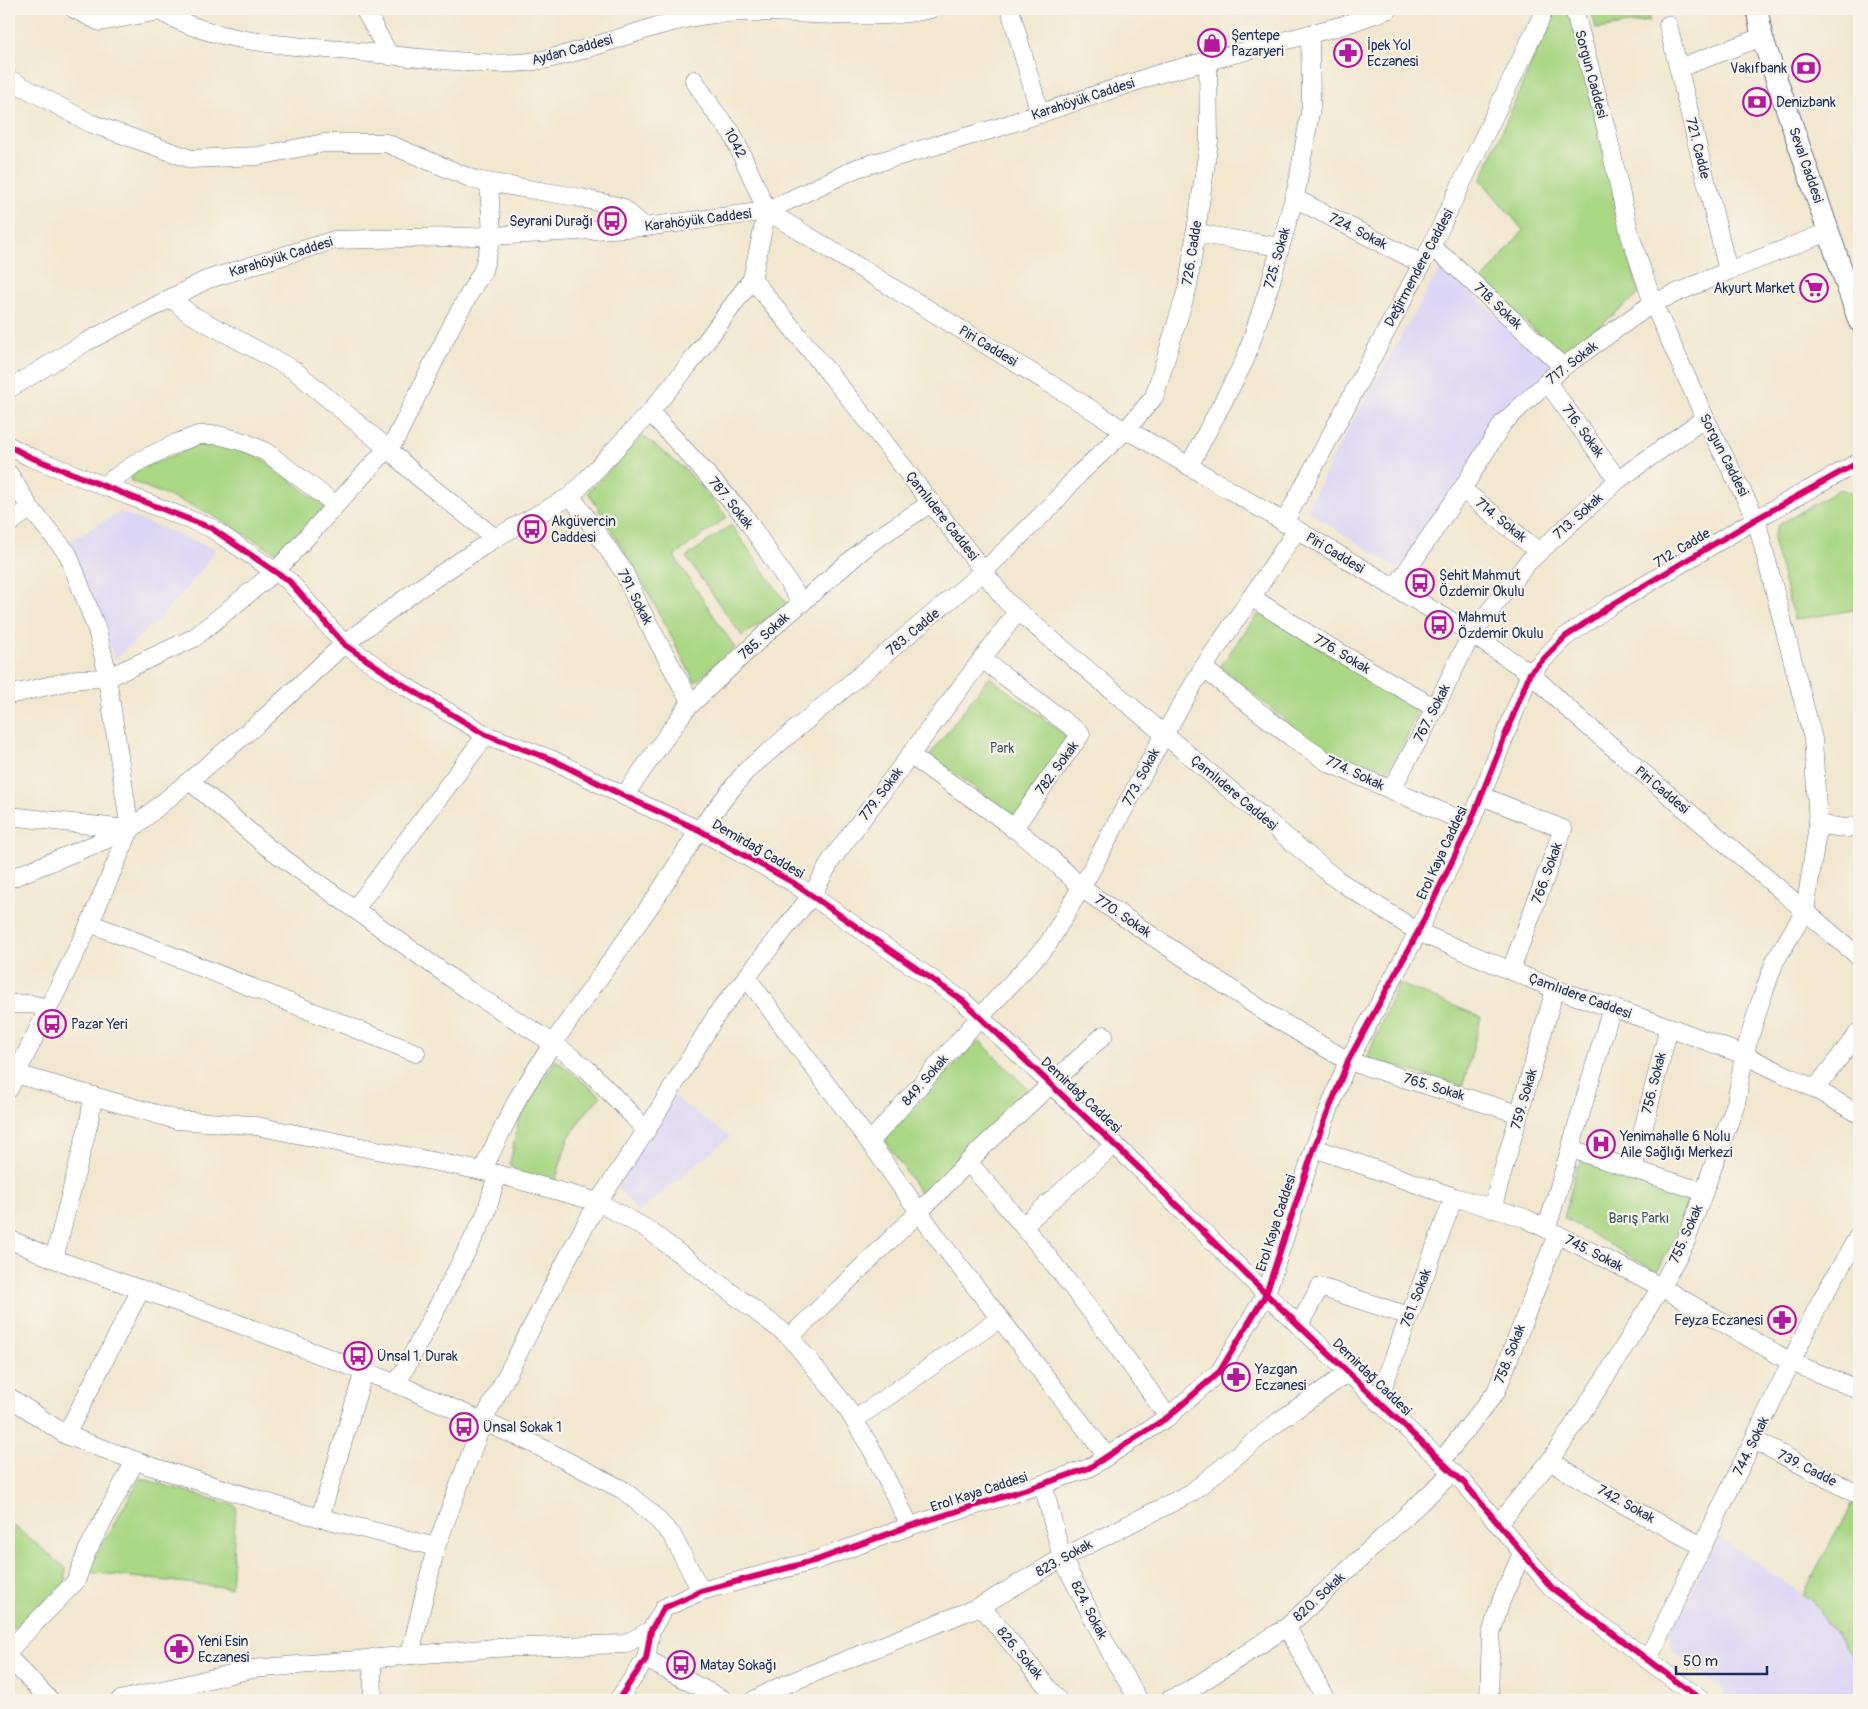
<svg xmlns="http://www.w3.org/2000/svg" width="1868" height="1709" font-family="Pangolin,sans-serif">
  <rect width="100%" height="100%" fill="#f7f3e8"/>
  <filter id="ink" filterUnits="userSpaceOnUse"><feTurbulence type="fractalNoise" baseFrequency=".02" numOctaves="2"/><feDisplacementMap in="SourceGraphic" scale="10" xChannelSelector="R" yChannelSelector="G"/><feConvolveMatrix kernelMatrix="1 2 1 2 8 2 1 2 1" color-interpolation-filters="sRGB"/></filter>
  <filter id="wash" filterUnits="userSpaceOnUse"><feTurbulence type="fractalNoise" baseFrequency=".0096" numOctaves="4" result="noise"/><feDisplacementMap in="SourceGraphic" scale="20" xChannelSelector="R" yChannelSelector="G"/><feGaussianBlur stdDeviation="1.12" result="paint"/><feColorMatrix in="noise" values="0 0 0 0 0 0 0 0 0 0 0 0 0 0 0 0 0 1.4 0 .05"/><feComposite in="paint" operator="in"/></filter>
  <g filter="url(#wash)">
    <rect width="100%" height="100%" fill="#f2e7cf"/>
    <g fill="#dcd6f6">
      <polygon points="1441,266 1553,365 1452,490 1398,569 1306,510 1347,431"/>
      <polygon points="120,512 216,549 200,573 158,620 115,659 68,542"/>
      <polygon points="673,1096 730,1137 638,1213 617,1186"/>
      <polygon points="1719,1537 1811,1600 1854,1659 1859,1673 1859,1700 1728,1700 1723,1691 1690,1665 1671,1647 1671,1628 1693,1583"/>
    </g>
    <g fill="#a9d784" stroke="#628371">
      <polygon points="1555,9 1569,9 1639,294 1563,356 1481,282 1523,230 1481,180"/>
      <polygon points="1591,9 1650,9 1649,21 1596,29"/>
      <polygon points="643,436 686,470 727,517 674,556 735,648 695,682 641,579 588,492"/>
      <polygon points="220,443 240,449 263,459 325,507 280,555 203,510 131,481 133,472 201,444"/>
      <polygon points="1840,489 1852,493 1859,521 1859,609 1794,620 1773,539 1777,526"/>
      <polygon points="731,525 787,604 742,636 686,557"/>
      <polygon points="1257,615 1270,617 1418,710 1406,739 1384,776 1311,742 1220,666"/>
      <polygon points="989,677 1079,745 1021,822 930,755"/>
      <polygon points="1398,983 1481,1017 1463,1086 1367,1058"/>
      <polygon points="979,1040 1029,1090 922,1196 884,1139"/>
      <polygon points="556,1060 601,1096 583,1116 568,1139 554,1185 517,1175 510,1163 518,1122 536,1090"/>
      <polygon points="1584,1162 1688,1194 1692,1205 1657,1272 1564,1218 1577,1166"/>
      <polygon points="140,1478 236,1506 231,1588 87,1572"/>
      <polygon points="1853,1504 1859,1509 1859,1673 1854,1659 1811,1600 1802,1594"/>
      <polygon points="9,1522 66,1568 66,1580 60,1589 9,1632"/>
    </g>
  </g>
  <g filter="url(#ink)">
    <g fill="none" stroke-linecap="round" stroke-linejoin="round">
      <defs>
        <g id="minor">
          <polyline points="74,9 100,22 160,11"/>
          <path d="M156,9C216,45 293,45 360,52C388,55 415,58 443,60C476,63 509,66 542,60C600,49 654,21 714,14C786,6 860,25 931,9"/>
          <polyline points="364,9 390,56"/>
          <polyline points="1010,9 1040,114"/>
          <polyline points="1668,25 1728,271"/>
          <polyline points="1679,68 1762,37"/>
          <polyline points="9,79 90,123 191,159 258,156 324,143 386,143 475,180 576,197 621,207 645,227"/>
          <polyline points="694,80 714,111 732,133 767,211"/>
          <polyline points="1294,198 1422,264"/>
          <polyline points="767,211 1075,399 1125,431 1140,437 1461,627 1530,673 1574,714 1859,957"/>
          <polyline points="1195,233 1280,247"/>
          <polyline points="1431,247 1454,265 1563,367"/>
          <polyline points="752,279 868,421 1007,602 1336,879 1418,932 1555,989 1669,1027 1744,1055 1815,1089 1859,1114"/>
          <polyline points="171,298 190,314 294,370 387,448 416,475 495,538"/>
          <polyline points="1547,382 1618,480"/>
          <polyline points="9,389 86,342 206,280 334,240 492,236 645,227 767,211 857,168 997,128 1158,74 1344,25 1389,9"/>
          <polyline points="650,412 743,514 802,603"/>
          <polyline points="9,446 30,457 211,528 289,581 344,644 405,686 486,735 553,760 624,796 699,830 792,882 963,1001 1138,1167 1266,1294 1465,1484 1552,1588 1701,1700"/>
          <polyline points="1189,466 1245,360 1271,281 1297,187 1311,107 1310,34"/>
          <polyline points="9,474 30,508 68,554 97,630 105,663 130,830 90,923 9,1089"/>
          <polyline points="103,486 139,461 177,443 198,435 218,435 244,442 266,452 335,504"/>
          <polyline points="1462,489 1539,552"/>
          <polyline points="571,496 624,572 640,608 691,703"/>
          <polyline points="1284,523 1431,247 1540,20 1544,9"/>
          <polyline points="9,524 30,508"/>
          <polyline points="1395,588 1462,489 1503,423 1563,367 1653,303 1728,271 1828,232"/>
          <polyline points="1251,597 1318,640 1435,708"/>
          <polyline points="982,659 1081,734 1013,829"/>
          <polyline points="1203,668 1291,737 1329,763 1470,824"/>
          <polyline points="9,695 78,679 107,678 194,638 276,571 395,440 455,319 483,270 492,236 489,183"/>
          <path d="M910,755C968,797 1033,835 1081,888L1268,1014L1348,1061L1519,1114"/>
          <polyline points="190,781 266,846 468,990 553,1043 587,1069 633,1116 646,1131"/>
          <polyline points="1391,790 1425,728 1471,635 1527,563 1618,480 1705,418"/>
          <polyline points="624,796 685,710 763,636 873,541 931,503"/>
          <polyline points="1482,796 1563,829 1511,970"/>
          <polyline points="9,816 127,829"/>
          <polyline points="1818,825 1847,828 1859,825"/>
          <polyline points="9,879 130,830 260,722 344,644 417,590 495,538 571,496 650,412 688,366 752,279 767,211"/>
          <polyline points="355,909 486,735"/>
          <polyline points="90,923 416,1053"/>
          <polyline points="747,978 874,1148 939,1240 1107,1456"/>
          <polyline points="9,1004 31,1004 48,1008"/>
          <polyline points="16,1074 177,1120 251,1125 497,1174 598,1202 647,1229 790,1337 845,1405 872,1450 910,1526"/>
          <polyline points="1815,1089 1859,1032"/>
          <polyline points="870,1142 980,1017 1048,944 1089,874 1164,735 1203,668 1297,530"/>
          <polyline points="1314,1148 1454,1197 1525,1218 1661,1287 1791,1362 1859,1390"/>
          <polyline points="1571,1149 1704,1192"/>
          <path d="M968,1162C1040,1243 1106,1328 1168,1417"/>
          <polyline points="1633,1169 1669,1027"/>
          <polyline points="482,1171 519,1096 553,1043 657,896 699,830 746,771 984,571 1052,505 1079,474 1125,431 1154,397 1188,286 1209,141 1208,61"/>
          <polyline points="1492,1209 1555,989"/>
          <polyline points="1024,1225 1115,1144"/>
          <polyline points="1547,1228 1612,1007"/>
          <polyline points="9,1239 54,1259 231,1321 397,1384 530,1442 623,1490 650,1512 672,1535 701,1591"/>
          <polyline points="54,1259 89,1122 93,1096"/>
          <polyline points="1299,1325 1320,1287 1409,1316"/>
          <polyline points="790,1337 919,1212 982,1148 1104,1035"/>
          <polyline points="397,1384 486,1214 497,1174"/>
          <polyline points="9,1397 66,1435 150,1466 298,1512 436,1547"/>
          <polyline points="1378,1400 1454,1197"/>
          <polyline points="854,1420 999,1319"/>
          <polyline points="66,1435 141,1289"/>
          <polyline points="1754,1440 1859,1495"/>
          <polyline points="1441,1461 1496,1392 1557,1234"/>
          <polyline points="1550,1461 1623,1504 1702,1546"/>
          <polyline points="1043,1484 1062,1558 1115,1661 1139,1700"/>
          <polyline points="320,1518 364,1371"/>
          <polyline points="1498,1524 1550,1461 1608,1373 1661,1287 1686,1241 1736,1103 1744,1055 1760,1003 1775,961 1805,911 1818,825 1813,739 1756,519 1705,418 1653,303 1630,235 1607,132 1574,9"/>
          <polyline points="981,1606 1058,1700"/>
          <polyline points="1287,1627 1326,1700"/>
          <polyline points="9,1650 76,1581 87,1551 135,1461"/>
          <polyline points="410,1655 436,1547 483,1421 576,1242 598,1202 646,1131 717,1014 812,895 832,859 1018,611"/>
          <polyline points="9,1658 50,1700"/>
          <polyline points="372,1658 373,1700"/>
          <polyline points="646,1659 724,1700"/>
          <polyline points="1648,1659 1820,1302 1859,1235"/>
          <polyline points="120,1700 252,1669 494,1648 625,1644 651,1630"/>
          <polyline points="618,1700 646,1659 651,1630 664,1608 701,1591 817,1560 910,1526 1043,1484 1089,1468 1168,1417 1220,1371 1266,1294 1314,1148 1348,1061 1418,932 1470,824 1530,673 1565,637 1610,606 1756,519 1859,462"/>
          <polyline points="754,1700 779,1687 981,1606 1062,1558 1191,1493 1279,1421 1349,1372"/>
          <polyline points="1169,1700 1185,1693 1287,1627 1453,1472"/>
          <polyline points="1489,1700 1491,1634 1501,1601 1522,1553"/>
        </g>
        <polyline id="major" points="1757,9 1762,37 1859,321"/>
      </defs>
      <use href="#minor" stroke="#666f86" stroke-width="19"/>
      <use href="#major" stroke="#666f86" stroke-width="23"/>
      <use href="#minor" stroke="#fff" stroke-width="18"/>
      <use href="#major" stroke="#fff" stroke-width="21"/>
      <defs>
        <g id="cycleway">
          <polyline points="9,446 30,457 211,528 289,581 344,644 405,686 486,735 553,760 624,796 699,830 792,882 963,1001 1138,1167 1266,1294 1465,1484 1552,1588 1701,1700"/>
          <polyline points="618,1700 646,1659 651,1630 664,1608 701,1591 817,1560 910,1526 1043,1484 1089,1468 1168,1417 1220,1371 1266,1294 1314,1148 1348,1061 1418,932 1470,824 1530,673 1565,637 1610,606 1756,519 1859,462"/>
        </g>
      </defs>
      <use href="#cycleway" stroke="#f7f3e8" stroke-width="9"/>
      <use href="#cycleway" stroke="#d6006c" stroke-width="6"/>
    </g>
  </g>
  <defs>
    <symbol id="shop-ring" viewBox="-11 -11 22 22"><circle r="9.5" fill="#f7f3e8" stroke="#b5179e" stroke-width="1.5"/><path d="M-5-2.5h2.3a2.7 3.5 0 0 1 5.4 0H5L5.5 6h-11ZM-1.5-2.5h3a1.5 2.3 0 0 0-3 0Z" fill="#b5179e"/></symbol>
    <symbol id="pharmacy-ring" viewBox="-11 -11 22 22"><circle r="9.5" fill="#f7f3e8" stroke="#b5179e" stroke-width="1.5"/><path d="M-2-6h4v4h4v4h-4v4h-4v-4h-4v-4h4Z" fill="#b5179e"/></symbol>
    <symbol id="bank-ring" viewBox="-11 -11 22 22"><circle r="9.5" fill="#f7f3e8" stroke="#b5179e" stroke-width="1.5"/><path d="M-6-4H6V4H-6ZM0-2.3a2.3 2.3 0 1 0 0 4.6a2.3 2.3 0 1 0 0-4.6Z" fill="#b5179e"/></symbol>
    <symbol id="bus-ring" viewBox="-11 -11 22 22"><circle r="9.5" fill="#f7f3e8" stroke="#b5179e" stroke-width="1.5"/><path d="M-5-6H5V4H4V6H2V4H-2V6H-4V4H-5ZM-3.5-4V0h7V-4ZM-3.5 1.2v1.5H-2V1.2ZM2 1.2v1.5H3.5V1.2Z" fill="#b5179e"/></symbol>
    <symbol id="supermarket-ring" viewBox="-11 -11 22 22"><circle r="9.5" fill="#f7f3e8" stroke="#b5179e" stroke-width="1.5"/><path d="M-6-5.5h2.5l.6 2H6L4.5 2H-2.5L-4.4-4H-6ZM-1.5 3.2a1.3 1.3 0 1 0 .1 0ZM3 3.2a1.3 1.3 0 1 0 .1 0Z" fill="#b5179e"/></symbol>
    <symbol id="hospital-ring" viewBox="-11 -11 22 22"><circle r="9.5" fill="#f7f3e8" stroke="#b5179e" stroke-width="1.5"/><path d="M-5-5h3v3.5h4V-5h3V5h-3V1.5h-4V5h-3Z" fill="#b5179e"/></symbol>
  </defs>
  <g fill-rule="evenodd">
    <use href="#shop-ring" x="1196" y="27" width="32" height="32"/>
    <use href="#pharmacy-ring" x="1332" y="37" width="32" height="32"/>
    <use href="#bank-ring" x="1790" y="52" width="32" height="32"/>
    <use href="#bank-ring" x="1741" y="86" width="32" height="32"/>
    <use href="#bus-ring" x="596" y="205" width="32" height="32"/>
    <use href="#supermarket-ring" x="1798" y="272" width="32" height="32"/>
    <use href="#bus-ring" x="516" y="513" width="32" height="32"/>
    <use href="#bus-ring" x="1404" y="567" width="32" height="32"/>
    <use href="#bus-ring" x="1423" y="609" width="32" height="32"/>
    <use href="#bus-ring" x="36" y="1008" width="32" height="32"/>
    <use href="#hospital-ring" x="1585" y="1128" width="32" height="32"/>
    <use href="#pharmacy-ring" x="1766" y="1304" width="32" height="32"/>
    <use href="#bus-ring" x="342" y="1340" width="32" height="32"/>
    <use href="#pharmacy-ring" x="1220" y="1361" width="32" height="32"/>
    <use href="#bus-ring" x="448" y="1411" width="32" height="32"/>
    <use href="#pharmacy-ring" x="163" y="1633" width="32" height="32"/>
    <use href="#bus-ring" x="665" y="1649" width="32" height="32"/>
  </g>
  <g text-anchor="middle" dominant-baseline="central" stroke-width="4.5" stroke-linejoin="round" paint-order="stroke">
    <g font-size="14" fill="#1b2f5e" stroke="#f7f3e8" text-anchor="start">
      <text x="1231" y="35">Şentepe<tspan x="1231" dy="16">Pazaryeri</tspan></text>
      <text x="1367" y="45">İpek Yol<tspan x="1367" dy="16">Eczanesi</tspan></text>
      <text x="1787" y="68" text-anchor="end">Vakıfbank</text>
      <text x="1776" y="102">Denizbank</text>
      <text x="593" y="221" text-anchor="end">Seyrani Durağı</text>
      <text x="1795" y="288" text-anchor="end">Akyurt Market</text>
      <text x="551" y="521">Akgüvercin<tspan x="551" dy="16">Caddesi</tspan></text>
      <text x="1439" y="575">Şehit Mahmut<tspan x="1439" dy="16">Özdemir Okulu</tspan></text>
      <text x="1458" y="617">Mahmut<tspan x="1458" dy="16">Özdemir Okulu</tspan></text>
      <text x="71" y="1024">Pazar Yeri</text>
      <text x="1620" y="1136">Yenimahalle 6 Nolu<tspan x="1620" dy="16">Aile Sağlığı Merkezi</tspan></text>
      <text x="1763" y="1320" text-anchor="end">Feyza Eczanesi</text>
      <text x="377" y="1356">Ünsal 1. Durak</text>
      <text x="1255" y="1369">Yazgan<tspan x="1255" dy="16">Eczanesi</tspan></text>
      <text x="483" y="1427">Ünsal Sokak 1</text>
      <text x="198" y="1641">Yeni Esin<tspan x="198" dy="16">Eczanesi</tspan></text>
      <text x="700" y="1665">Matay Sokağı</text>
    </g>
    <g font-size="14" fill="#1b2f5e" stroke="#f7f3e8">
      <text transform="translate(572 50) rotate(-15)">Aydan Caddesi</text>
      <text transform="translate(1591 74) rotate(75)">Sorgun Caddesi</text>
      <text transform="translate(1083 99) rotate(-18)">Karahöyük Caddesi</text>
      <text transform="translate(735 143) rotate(62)">1042</text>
      <text transform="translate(1698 148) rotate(76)">721. Cadde</text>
      <text transform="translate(1806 165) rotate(71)">Seval Caddesi</text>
      <text transform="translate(698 220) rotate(-7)">Karahöyük Caddesi</text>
      <text transform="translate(1358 231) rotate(27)">724. Sokak</text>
      <text transform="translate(1192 253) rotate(-81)">726. Cadde</text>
      <text transform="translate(281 257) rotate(-17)">Karahöyük Caddesi</text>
      <text transform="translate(1277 258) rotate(-74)">725. Sokak</text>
      <text transform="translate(1419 268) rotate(-62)">Değirmendere Caddesi</text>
      <text transform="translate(1498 306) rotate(43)">718. Sokak</text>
      <text transform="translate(988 346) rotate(31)">Piri Caddesi</text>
      <text transform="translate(1572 363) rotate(-38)">717. Sokak</text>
      <text transform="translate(1583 431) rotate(54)">716. Sokak</text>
      <text transform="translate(1724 455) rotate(63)">Sorgun Caddesi</text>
      <text transform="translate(731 503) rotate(51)">787. Sokak</text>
      <text transform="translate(942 516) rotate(52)">Çamlıdere Caddesi</text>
      <text transform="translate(1578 516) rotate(-42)">713. Sokak</text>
      <text transform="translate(1501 520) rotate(39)">714. Sokak</text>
      <text transform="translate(1682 548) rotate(-31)">712. Cadde</text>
      <text transform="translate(1335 553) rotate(31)">Piri Caddesi</text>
      <text transform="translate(635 597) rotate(63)">791. Sokak</text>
      <text transform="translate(913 632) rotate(-40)">783. Cadde</text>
      <text transform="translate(764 636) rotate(-42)">785. Sokak</text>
      <text transform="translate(1342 654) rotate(31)">776. Sokak</text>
      <text transform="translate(1432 713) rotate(-63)">767. Sokak</text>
      <text transform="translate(1057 768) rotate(-54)">782. Sokak</text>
      <text transform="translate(1355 773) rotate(25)">774. Sokak</text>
      <text transform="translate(1141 777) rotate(-62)">773. Sokak</text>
      <text transform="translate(1662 790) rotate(40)">Piri Caddesi</text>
      <text transform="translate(1234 793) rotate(40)">Çamlıdere Caddesi</text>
      <text transform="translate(881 794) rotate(-53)">779. Sokak</text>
      <text transform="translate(758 849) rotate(30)">Demirdağ Caddesi</text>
      <text transform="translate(1442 853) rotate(-65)">Erol Kaya Caddesi</text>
      <text transform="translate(1547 873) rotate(-70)">766. Sokak</text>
      <text transform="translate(1123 916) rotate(34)">770. Sokak</text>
      <text transform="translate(1580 996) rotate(20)">Çamlıdere Caddesi</text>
      <text transform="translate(925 1080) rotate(-49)">849. Sokak</text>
      <text transform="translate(1654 1083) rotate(-76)">756. Sokak</text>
      <text transform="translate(1434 1087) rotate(17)">765. Sokak</text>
      <text transform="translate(1081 1095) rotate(43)">Demirdağ Caddesi</text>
      <text transform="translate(1524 1099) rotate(-74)">759. Sokak</text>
      <text transform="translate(1276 1223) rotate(-72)">Erol Kaya Caddesi</text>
      <text transform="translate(1686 1234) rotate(-66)">755. Sokak</text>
      <text transform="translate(1594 1253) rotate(27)">745. Sokak</text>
      <text transform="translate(1416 1298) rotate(-69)">761. Sokak</text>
      <text transform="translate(1510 1354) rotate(-69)">758. Sokak</text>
      <text transform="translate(1372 1377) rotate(44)">Demirdağ Caddesi</text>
      <text transform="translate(1751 1446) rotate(-64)">744. Sokak</text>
      <text transform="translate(1807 1468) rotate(27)">739. Cadde</text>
      <text transform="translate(979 1492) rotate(-18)">Erol Kaya Caddesi</text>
      <text transform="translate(1626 1504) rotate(29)">742. Sokak</text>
      <text transform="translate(1064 1558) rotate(-29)">823. Sokak</text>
      <text transform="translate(1319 1597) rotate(-43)">820. Sokak</text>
      <text transform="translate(1089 1610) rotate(63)">824. Sokak</text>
      <text transform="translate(1020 1653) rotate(50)">826. Sokak</text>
    </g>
    <g font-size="14" fill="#3e5968" stroke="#f7f3e8">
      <text x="1002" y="748">Park</text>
      <text x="1639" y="1218">Barış Parkı</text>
    </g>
  </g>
  <rect width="1868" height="1709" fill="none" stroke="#f7f3e8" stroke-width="30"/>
  <path d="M1676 1666v8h91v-8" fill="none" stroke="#1b2f5e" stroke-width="2.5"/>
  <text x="1683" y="1666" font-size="15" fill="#1b2f5e" stroke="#f7f3e8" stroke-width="4" paint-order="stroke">50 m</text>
</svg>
